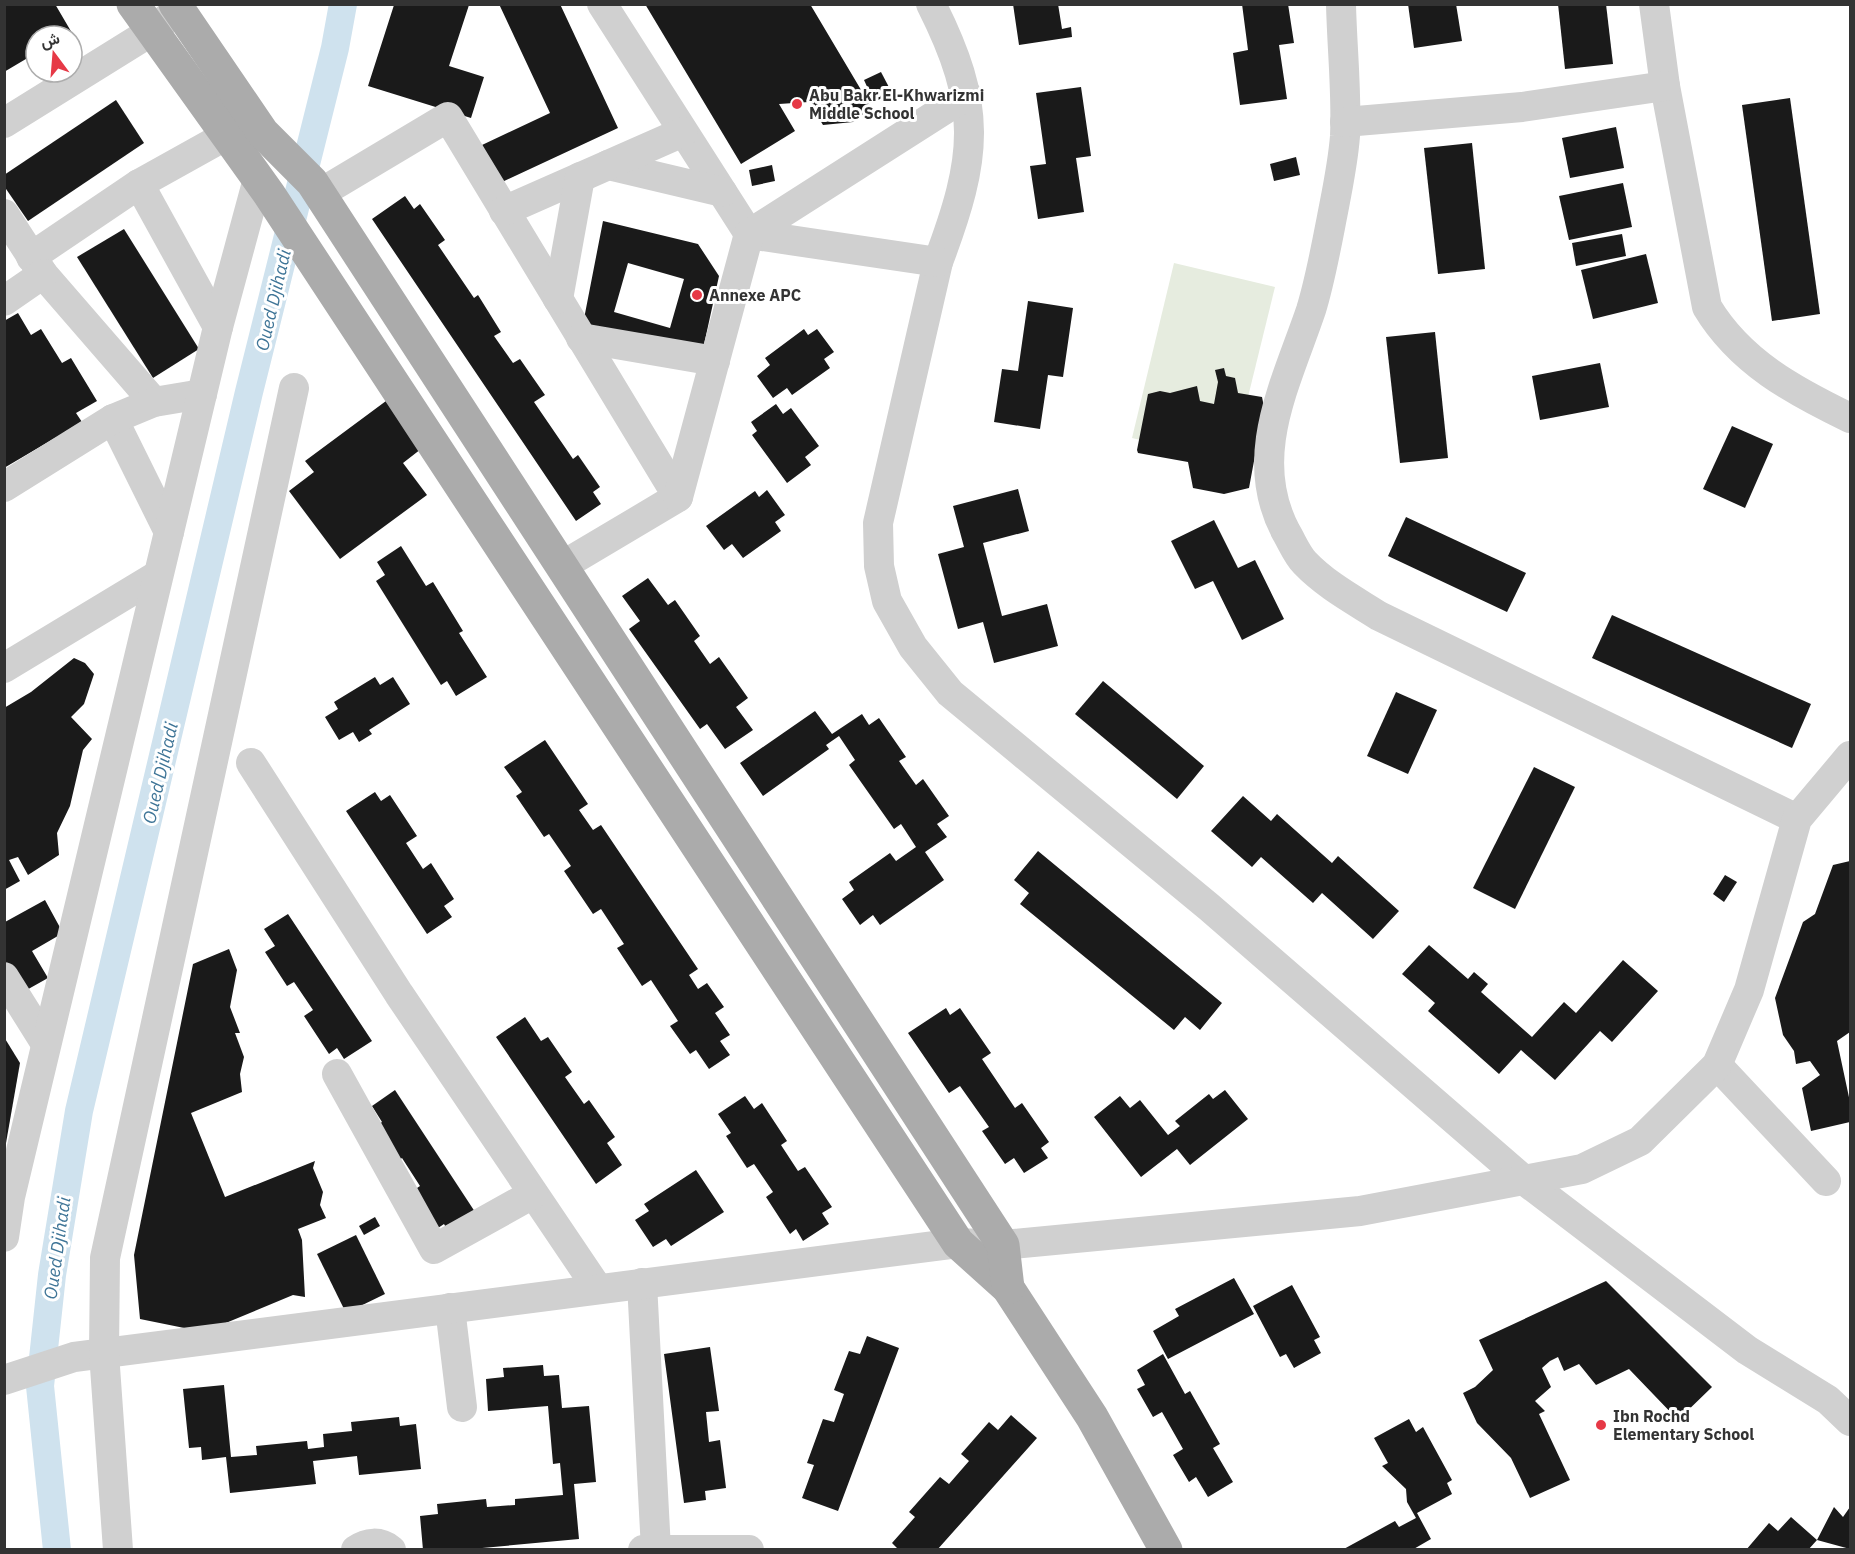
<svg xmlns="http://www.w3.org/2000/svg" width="1855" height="1554" font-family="'IBM Plex Sans',Vazirmatn,sans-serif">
  <rect width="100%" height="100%" fill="#fff"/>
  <polygon fill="#e6ecdf" points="1174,263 1275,287 1232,462 1132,438"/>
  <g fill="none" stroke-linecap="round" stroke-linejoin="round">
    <polyline stroke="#cfe2ee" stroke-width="28" points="57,1550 40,1386 52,1275 79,1111 249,392 335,48 343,4"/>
  </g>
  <g fill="#1a1a1a" fill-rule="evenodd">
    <polygon points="4,4 55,4 72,33 66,36 36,36 36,53 4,72"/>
    <polygon points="499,4 560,4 618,128 500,183 482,145 550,113"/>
    <polygon points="645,4 810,4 873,110 853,122 823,125 809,102 779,104 795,131 741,164"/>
    <polygon points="1013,4 1058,4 1062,29 1071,27 1072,37 1019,45"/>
    <polygon points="1242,4 1288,4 1294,43 1279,45 1287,99 1240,105 1233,53 1248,50"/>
    <polygon points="1408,4 1456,4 1462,41 1414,48"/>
    <polygon points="1558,4 1606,4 1613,64 1565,69"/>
    <polygon points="394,5 469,5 449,66 484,77 471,118 368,86"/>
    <polygon points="881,72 892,93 874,102 864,80"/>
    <polygon points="1081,87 1091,156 1076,158 1084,212 1038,219 1030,166 1046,164 1036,93"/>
    <polygon points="1790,98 1820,314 1772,321 1742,105"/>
    <polygon points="116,100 144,143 28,221 4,186 4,175"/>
    <polygon points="1616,127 1624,168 1570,178 1562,138"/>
    <polygon points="1472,143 1485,269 1438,274 1424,148"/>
    <polygon points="1296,157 1300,175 1274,181 1270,164"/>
    <polygon points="772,165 775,181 752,186 749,170"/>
    <polygon points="1623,183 1632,227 1569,240 1559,196"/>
    <polygon points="405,196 414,209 420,204 445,240 438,245 474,298 478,295 501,332 494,336 513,363 520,359 545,395 534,402 573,459 578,455 600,487 593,492 601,504 576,521 372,219"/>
    <path d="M603,221L698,244L719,276L698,372L583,324ZM628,263L684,279L670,328L614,312Z"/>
    <polygon points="124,229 199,349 153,378 77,257"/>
    <polygon points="1622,234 1626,256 1576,266 1572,243"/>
    <polygon points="1646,254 1658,303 1593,319 1581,270"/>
    <polygon points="1028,301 1073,308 1063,377 1048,375 1040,429 994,422 1002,369 1018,371"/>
    <polygon points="18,313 31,335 41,329 62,363 71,358 97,401 76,413 86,428 55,438 4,468 4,321"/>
    <polygon points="804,329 808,335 817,329 834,352 824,359 830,368 792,395 787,388 773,398 757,376 770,365 765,358"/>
    <polygon points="1435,332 1448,458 1400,463 1386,337"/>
    <polygon points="1600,363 1609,407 1540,420 1532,376"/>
    <polygon points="1224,368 1226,376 1235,378 1238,393 1262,397 1264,407 1249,488 1224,494 1193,488 1188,462 1138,453 1137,450 1148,394 1160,391 1170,393 1197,386 1200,401 1214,404 1218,382 1215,370"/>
    <polygon points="386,401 421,449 403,463 427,495 340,559 289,491 314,472 305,461"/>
    <polygon points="776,404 783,414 791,408 819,446 805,457 811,465 787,483 752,435 757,431 751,422"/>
    <polygon points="1732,426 1773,444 1745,508 1703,489"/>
    <polygon points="1018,489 1029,531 983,543 1002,616 1047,604 1058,646 994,663 983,622 958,629 938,554 964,547 953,506"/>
    <polygon points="767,490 785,515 775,522 781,531 743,558 732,544 724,550 706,526 755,491 759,497"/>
    <polygon points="1406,517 1526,573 1507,612 1388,556"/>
    <polygon points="1214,520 1238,568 1255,560 1284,619 1242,640 1213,581 1195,589 1171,541"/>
    <polygon points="401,546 426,586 433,582 463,631 459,633 487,677 456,696 447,681 441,685 376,581 385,575 377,562"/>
    <polygon points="648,578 668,605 675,600 700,636 694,641 710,664 719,657 748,698 736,707 753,730 725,749 707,724 700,729 629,629 640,621 622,596"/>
    <polygon points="1612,615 1811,704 1792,748 1592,658"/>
    <polygon points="74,658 85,663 94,674 84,704 71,717 92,739 83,750 70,806 57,833 59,855 28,875 18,857 9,860 20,881 4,890 4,708 31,692"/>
    <polygon points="375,677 380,685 393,677 410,704 369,730 372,734 359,742 353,732 339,740 325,717 338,709 334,702"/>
    <polygon points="1103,681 1204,766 1177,799 1075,714"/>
    <polygon points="1396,692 1437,710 1408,774 1367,756"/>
    <polygon points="815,711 832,734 862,714 869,725 879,718 906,757 899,761 916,785 923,779 949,816 937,824 947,837 925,852 944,880 880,925 873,915 860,925 842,899 854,890 849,882 890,853 896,861 916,847 901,824 894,829 849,765 855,760 839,736 826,745 829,749 763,796 740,763"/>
    <polygon points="545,740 588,804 579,810 593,830 601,825 698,969 689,975 698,989 707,983 724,1007 715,1013 730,1035 720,1041 730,1055 709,1069 696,1050 690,1054 670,1026 678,1021 651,980 642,986 617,948 624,944 601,909 593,914 564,871 571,866 549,834 544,837 516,796 522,792 504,767"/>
    <polygon points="1534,767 1575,787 1515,909 1473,888"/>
    <polygon points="375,792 381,801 390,795 417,836 406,843 423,869 431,863 454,899 444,906 452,917 427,934 346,811"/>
    <polygon points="1243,796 1271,821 1277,814 1332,863 1338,856 1399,911 1373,939 1322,893 1313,903 1261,857 1252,867 1211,831"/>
    <polygon points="1038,851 1222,1003 1200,1030 1185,1017 1174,1030 1020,904 1029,893 1014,880"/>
    <polygon points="1850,861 1850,1032 1837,1041 1850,1102 1850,1122 1811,1131 1802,1088 1820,1075 1810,1061 1796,1064 1794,1051 1783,1035 1775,998 1803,922 1815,914 1833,865"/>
    <polygon points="1725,875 1737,882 1724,902 1713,894"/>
    <polygon points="45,900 63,933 32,951 48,978 7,1001 5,996 5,922"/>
    <polygon points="288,914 372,1041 344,1059 337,1048 329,1054 304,1016 313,1010 294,982 287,986 265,952 275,946 264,929"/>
    <polygon points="1429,945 1468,979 1474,972 1488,984 1481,992 1532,1037 1564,1002 1576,1013 1623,960 1658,991 1612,1042 1600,1031 1555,1080 1521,1050 1499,1074 1428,1011 1435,1003 1402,974"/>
    <polygon points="229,949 237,970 230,1007 240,1033 235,1033 244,1057 240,1074 242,1092 191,1113 225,1197 315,1161 313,1168 323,1192 320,1205 326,1218 298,1229 302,1240 305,1297 293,1295 204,1332 140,1319 134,1255 193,964"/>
    <polygon points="946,1008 950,1015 960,1008 991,1053 982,1059 1015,1108 1022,1103 1049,1142 1041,1148 1048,1158 1024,1173 1014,1158 1005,1164 982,1131 989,1127 960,1086 949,1093 908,1033"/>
    <polygon points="525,1017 541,1041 548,1037 572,1072 565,1077 584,1104 589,1100 615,1137 607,1143 622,1165 596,1184 496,1037"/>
    <polygon points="4,1037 20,1063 6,1143 4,1143"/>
    <polygon points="395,1090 479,1218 451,1236 444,1224 435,1230 411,1192 420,1186 402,1158 395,1163 372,1129 382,1122 372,1106"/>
    <polygon points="1225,1090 1248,1119 1190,1165 1177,1149 1141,1177 1094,1117 1120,1096 1130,1108 1140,1100 1168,1135 1180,1126 1175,1121 1209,1094 1213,1099"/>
    <polygon points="745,1096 754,1109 762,1103 787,1141 781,1145 798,1171 805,1167 832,1207 822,1213 829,1224 803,1241 796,1229 790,1234 766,1197 773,1192 754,1164 747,1168 726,1136 731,1133 718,1114"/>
    <polygon points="696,1170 724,1212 671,1246 666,1239 653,1247 635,1220 649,1211 644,1204"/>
    <polygon points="375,1217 380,1226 364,1235 359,1226"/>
    <polygon points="356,1235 385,1294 346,1313 317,1254"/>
    <polygon points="1234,1278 1254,1314 1168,1359 1153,1331 1179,1316 1175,1309"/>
    <polygon points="1606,1281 1712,1387 1678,1420 1629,1369 1596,1385 1579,1364 1564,1371 1558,1357 1550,1361 1542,1368 1551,1387 1535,1401 1545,1411 1539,1414 1570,1480 1530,1498 1511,1458 1477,1423 1463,1393 1475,1387 1493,1370 1479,1340"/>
    <polygon points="1292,1285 1320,1337 1314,1340 1321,1353 1294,1368 1286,1354 1280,1357 1253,1306"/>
    <polygon points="867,1336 899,1348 838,1511 802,1498 814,1465 807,1463 823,1419 834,1422 844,1394 834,1390 849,1351 860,1354"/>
    <polygon points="710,1347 719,1411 706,1412 709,1442 720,1440 726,1488 705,1491 706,1500 684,1503 664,1354"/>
    <polygon points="1163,1354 1185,1394 1190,1391 1220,1444 1213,1448 1233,1482 1208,1497 1196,1477 1189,1482 1173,1455 1183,1449 1162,1412 1153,1417 1137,1389 1145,1385 1137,1370"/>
    <polygon points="543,1365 544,1376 559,1375 562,1408 589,1406 596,1482 574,1484 579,1539 460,1550 423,1550 420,1516 438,1514 437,1504 486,1499 487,1507 515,1505 515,1499 563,1495 560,1463 553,1464 548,1406 488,1411 486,1379 504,1377 503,1368"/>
    <polygon points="224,1385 231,1457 257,1455 256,1446 307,1441 308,1449 324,1447 323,1434 352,1431 351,1422 399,1417 400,1426 416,1424 421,1469 359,1475 357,1456 313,1461 316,1484 230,1493 226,1457 202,1460 201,1447 189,1448 183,1389"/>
    <polygon points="1011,1415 1037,1438 937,1550 899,1550 892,1543 915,1517 909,1512 940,1477 949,1484 969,1461 961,1454 989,1422 998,1430"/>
    <polygon points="1409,1419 1416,1432 1423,1427 1452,1480 1447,1483 1452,1494 1417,1513 1431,1539 1412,1550 1342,1550 1395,1521 1399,1527 1416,1518 1407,1502 1406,1489 1382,1466 1388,1463 1374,1438"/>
    <polygon points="1834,1507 1843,1517 1850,1507 1850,1549 1817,1540"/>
    <polygon points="1791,1517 1817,1540 1808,1550 1746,1550 1769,1523 1778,1531"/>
  </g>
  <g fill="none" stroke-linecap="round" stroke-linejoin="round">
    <g stroke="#d0d0d0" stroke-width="30">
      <polyline points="602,4 749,234"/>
      <path d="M931,4C983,107 978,156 938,262L878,523L879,566L887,601L913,647L950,693L1209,907L1524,1180L1747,1350L1828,1400L1850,1421"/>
      <path d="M1341,4C1342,48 1347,93 1345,136C1343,163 1337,191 1332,217C1326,248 1320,281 1311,310C1286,384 1246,457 1286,532C1292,542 1297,555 1305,563C1326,585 1354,600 1379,616L1797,819"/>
      <path d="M1654,4L1665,86L1707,307C1740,362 1794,391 1850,418"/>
      <polyline points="1345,122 1522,107 1665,86"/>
      <polyline points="4,123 152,31 170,16"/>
      <polyline points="608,165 722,192"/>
      <polyline points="139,184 218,327"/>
      <polyline points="319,194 448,117 678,497 562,566"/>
      <polyline points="504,211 683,132"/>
      <polyline points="4,214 43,274 154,402"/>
      <polyline points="749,234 938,262"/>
      <polyline points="31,257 139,184 227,135"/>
      <polyline points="558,299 580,177"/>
      <polyline points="4,301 43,274"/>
      <polyline points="581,338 715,361"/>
      <polyline points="113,419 169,532"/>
      <polyline points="4,487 113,419 154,402 202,394"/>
      <polyline points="678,497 749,234 967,95"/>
      <polyline points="4,668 158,575"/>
      <polyline points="251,763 399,994 598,1289"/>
      <polyline points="4,977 46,1044"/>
      <polyline points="1717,1065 1826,1181"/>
      <polyline points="337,1074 434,1249 533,1194"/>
      <polyline points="4,1237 10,1197 218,327 258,179"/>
      <polyline points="642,1283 656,1550"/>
      <polyline points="450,1308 462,1407"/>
      <polyline points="4,1380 74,1357 958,1243 1003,1245 1360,1211 1582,1169 1640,1141 1717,1065 1749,990 1797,819 1850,756"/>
      <polyline points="118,1550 104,1353 105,1258 294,388"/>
      <path d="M356,1550C367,1542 380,1541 391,1550"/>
      <polyline points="643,1550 749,1550"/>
    </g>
    <g stroke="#ababab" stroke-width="33">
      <polyline points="133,4 269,194 958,1243 1008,1288 1092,1417 1166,1550"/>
      <polyline points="175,4 263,133 312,182 1003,1245 1008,1288"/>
    </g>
  </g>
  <g fill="#e63946" stroke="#fff" stroke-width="2">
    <circle cx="797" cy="104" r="6"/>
    <circle cx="697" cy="295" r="6"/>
    <circle cx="1601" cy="1425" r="6"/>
  </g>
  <g text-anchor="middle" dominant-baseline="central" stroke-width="6" stroke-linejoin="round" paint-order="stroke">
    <g font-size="16" font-weight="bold" fill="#333" stroke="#fff" text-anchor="start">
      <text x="809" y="95">Abu Bakr El-Khwarizmi<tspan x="809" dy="18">Middle School</tspan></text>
      <text x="709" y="295">Annexe APC</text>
      <text x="1613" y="1416">Ibn Rochd<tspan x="1613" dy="18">Elementary School</tspan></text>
    </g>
    <g font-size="18" font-style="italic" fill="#3f7597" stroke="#fff">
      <text transform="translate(273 300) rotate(-77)">Oued Djihadi</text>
      <text transform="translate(160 773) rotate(-77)">Oued Djihadi</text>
      <text transform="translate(57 1248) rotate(-82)">Oued Djihadi</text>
    </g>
  </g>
  <rect width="1855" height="1554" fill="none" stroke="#333333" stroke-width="12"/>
  <g transform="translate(54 54) rotate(344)"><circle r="28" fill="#ffffff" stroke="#adadad" stroke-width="1.5"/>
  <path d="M0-4.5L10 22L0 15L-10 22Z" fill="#e63946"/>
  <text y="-9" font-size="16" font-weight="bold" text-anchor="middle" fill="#333333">ش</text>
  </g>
</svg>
